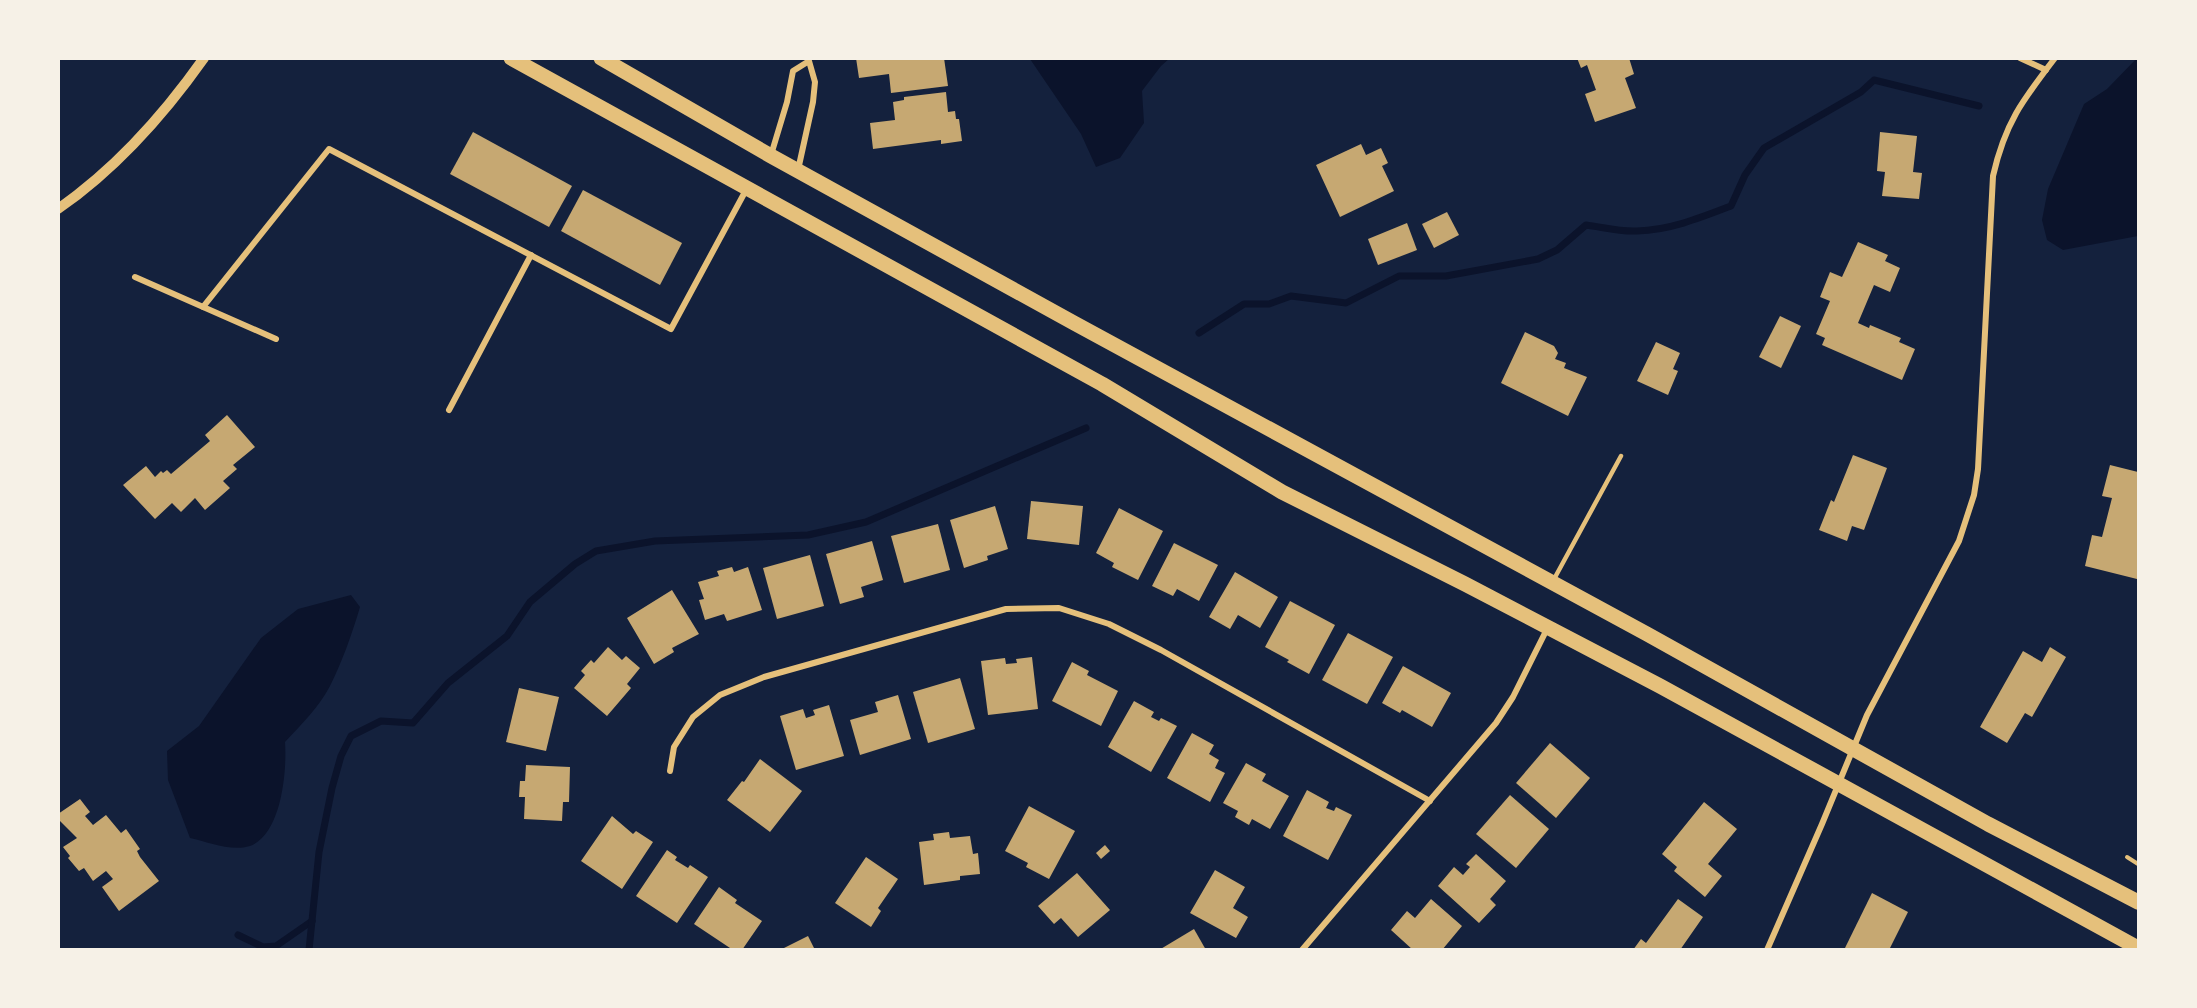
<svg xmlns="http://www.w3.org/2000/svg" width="2197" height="1008" font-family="Literata,serif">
  <rect width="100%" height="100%" fill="#14213d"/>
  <g fill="#0b132b">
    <polygon points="2137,58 2138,59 2138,236 2063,250 2047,240 2042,220 2048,189 2084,104 2107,89"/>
    <polygon points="1030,59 1169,59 1161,66 1142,91 1144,123 1120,158 1096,167 1081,134"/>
    <path d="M351,595L360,607C352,634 342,662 330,686C319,707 301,725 285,742C287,770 282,834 250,846C231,852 208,842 190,838L168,780L167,751L199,726L261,638L298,609Z"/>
  </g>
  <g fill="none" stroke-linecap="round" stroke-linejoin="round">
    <g stroke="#0b132b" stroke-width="7">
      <path d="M1199,333L1244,304H1269L1291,296L1346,303L1399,276H1446L1538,259L1557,250L1586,225C1602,227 1620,232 1637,231C1670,230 1700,218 1731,206L1745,175L1764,148L1861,92L1874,80L1979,106"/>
      <polyline points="238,935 263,947 276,946 312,921"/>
      <polyline points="309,950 319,852 332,788 341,756 351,736 381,721 413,723 448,683 507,636 530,602 575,564 596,551 655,541 808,535 866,522 1086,428"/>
    </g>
  </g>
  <g fill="#c6a872">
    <polygon points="856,58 944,58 948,86 891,93 889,74 859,78"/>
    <polygon points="1577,58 1629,58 1634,74 1625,78 1636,108 1595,122 1585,94 1596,90 1587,65 1581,68"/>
    <polygon points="946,92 948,112 955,111 956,119 959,119 962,141 941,144 941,140 873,149 870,123 895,120 893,102 904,100 904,97"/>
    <polygon points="473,132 572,186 549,227 450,174"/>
    <polygon points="1880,132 1917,136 1913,172 1922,173 1919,199 1882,196 1885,172 1877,171"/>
    <polygon points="1361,144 1366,155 1381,148 1388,163 1382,166 1394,191 1340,217 1316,165"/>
    <polygon points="583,190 682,243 660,285 561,231"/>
    <polygon points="1447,212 1459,235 1434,248 1422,224"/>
    <polygon points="1407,223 1417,250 1378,265 1368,239"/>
    <polygon points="1858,242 1888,255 1885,261 1900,268 1890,292 1874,285 1858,323 1869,328 1870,325 1901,338 1899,342 1915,349 1902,380 1822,345 1825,338 1816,334 1830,301 1820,297 1830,272 1842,277"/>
    <polygon points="1780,316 1801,326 1781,368 1759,357"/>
    <polygon points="1525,332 1554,346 1558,353 1555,359 1566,363 1564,368 1587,377 1568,416 1501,383"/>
    <polygon points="1656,342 1680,353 1673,369 1678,371 1668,395 1637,381"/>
    <polygon points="227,415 255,447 233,465 237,469 223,481 230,488 205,510 195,498 181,512 172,503 155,519 123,485 146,466 155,477 161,471 163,473 167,470 171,474 210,441 205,435"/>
    <polygon points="1853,455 1887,468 1864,530 1852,526 1847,541 1819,530 1831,500 1834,502"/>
    <polygon points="2110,465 2138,472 2137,579 2085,566 2092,535 2102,537 2112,498 2102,496"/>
    <polygon points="1031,501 1083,506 1079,545 1027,539"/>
    <polygon points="995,506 1008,549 987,556 988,560 964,568 950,520"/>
    <polygon points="1119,508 1163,531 1138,580 1112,567 1114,563 1096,553"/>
    <polygon points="938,524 950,570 904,583 891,536"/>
    <polygon points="872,541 883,580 861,587 864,597 840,604 826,554"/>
    <polygon points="1174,543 1218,565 1199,601 1177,589 1173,596 1152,586"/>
    <polygon points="810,555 824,606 777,619 763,568"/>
    <polygon points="732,567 734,572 748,567 762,610 727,621 724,614 705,620 699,600 704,599 698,582 719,576 717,571"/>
    <polygon points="1235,572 1278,597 1260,628 1238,615 1230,629 1209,617"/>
    <polygon points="672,590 699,634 672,648 674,652 654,664 627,618"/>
    <polygon points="1290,601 1335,625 1309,674 1287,662 1289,660 1265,647"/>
    <polygon points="1348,633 1393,657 1367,704 1322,680"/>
    <polygon points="608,647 622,660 626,656 640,668 627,684 631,688 607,716 574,688 585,675 581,671 591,660 594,663"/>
    <polygon points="2050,647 2066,657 2032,717 2025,713 2007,743 1980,727 2023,651 2042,662"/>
    <polygon points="1032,657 1038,709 988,715 981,661 1005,658 1006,664 1017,663 1016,659"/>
    <polygon points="1072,662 1089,671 1087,675 1118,691 1101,726 1052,701"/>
    <polygon points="1403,666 1451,693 1432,727 1402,710 1400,713 1382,703"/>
    <polygon points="960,678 975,729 928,743 913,692"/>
    <polygon points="519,688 559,697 546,751 506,742"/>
    <polygon points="898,695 911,739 860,755 850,720 878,712 875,702"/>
    <polygon points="1134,701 1154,712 1151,717 1159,721 1161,718 1177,726 1151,772 1108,747"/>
    <polygon points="829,705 844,756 796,770 780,716 803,709 806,718 815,715 813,710"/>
    <polygon points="1192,733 1214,745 1209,754 1219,760 1215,768 1225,773 1210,802 1167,778"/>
    <polygon points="1550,743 1590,778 1556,818 1516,783"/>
    <polygon points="760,759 802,791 770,832 727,800 742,781 744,782"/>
    <polygon points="1246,763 1266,774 1262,781 1289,796 1270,829 1252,819 1249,825 1235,817 1238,811 1223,803"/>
    <polygon points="526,765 570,767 569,802 563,802 562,821 524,819 525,797 519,797 520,781 525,781"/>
    <polygon points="1307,790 1329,802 1326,808 1334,811 1336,807 1352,815 1328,860 1283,836"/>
    <polygon points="1510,795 1549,829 1516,868 1476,834"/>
    <polygon points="80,799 90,812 85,816 93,825 106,815 121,833 126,829 140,849 137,851 140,857 159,881 119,911 102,887 113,879 106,871 93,881 84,868 79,871 68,858 70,856 63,847 77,838 58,819 58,814"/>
    <polygon points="1704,802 1737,829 1708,864 1722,876 1705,897 1674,871 1677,867 1662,854"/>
    <polygon points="1029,806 1075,831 1049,879 1026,867 1028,863 1005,851"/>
    <polygon points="612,816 633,834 636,831 653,842 622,889 581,861"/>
    <polygon points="949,832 950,838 970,836 973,854 978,853 980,874 960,876 960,880 924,885 919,842 934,840 933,834"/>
    <polygon points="1105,845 1110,851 1101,859 1096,853"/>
    <polygon points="667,850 677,857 675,860 688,868 690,865 708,877 677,923 636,896"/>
    <polygon points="1476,854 1506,881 1490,899 1496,905 1479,923 1438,886 1454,867 1463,875 1470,867 1466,864"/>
    <polygon points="866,857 898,879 878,908 881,911 871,927 835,903"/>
    <polygon points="1215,870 1245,887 1233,908 1248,917 1236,938 1190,913"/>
    <polygon points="1077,873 1110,910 1078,937 1061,918 1054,924 1038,906"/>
    <polygon points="719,887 737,900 735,903 762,921 742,950 733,950 694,924"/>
    <polygon points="1872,893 1908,912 1889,950 1844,950"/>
    <polygon points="1431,899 1462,926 1442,950 1413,950 1391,930 1407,911 1415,918"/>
    <polygon points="1678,899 1703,917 1680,950 1633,950 1641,939 1646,943"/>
    <polygon points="1194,929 1206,950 1159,950"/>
    <polygon points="808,936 815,950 780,950"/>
  </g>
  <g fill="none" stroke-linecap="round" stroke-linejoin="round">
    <polyline stroke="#e5c07b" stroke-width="4" points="2127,857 2138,864"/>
    <polyline stroke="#e5c07b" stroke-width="4.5" points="1553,581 1621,456"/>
    <g stroke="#e5c07b" stroke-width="6">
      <polyline points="2020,58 2046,70"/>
      <polyline points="771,155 787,102 793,71 809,61 815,82 813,102 798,170"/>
      <polyline points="135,277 276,339"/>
      <polyline points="203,307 329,149 671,329 746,190"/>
      <polyline points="449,410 531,255"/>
      <polyline points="670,771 674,747 693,717 720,695 764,677 1006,609 1059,608 1109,624 1161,650 1430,801"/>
      <polyline points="1302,950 1496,723 1513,697 1547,629"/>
      <path d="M1767,950L1822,824L1867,715L1959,541L1974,495L1978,469L1993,176C2005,123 2022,101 2055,58"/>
    </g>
    <path stroke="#e5c07b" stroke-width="10" d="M58,209C117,168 163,116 204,58"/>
    <g stroke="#e5c07b" stroke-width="15">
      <polyline points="511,58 1102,384 1282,492 1465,584 1660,686 2138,948"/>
      <polyline points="601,58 771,156 1074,323 1647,634 1988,824 2138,902"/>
    </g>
  </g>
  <rect width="2197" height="1008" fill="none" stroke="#f6f1e7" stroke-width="120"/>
</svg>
